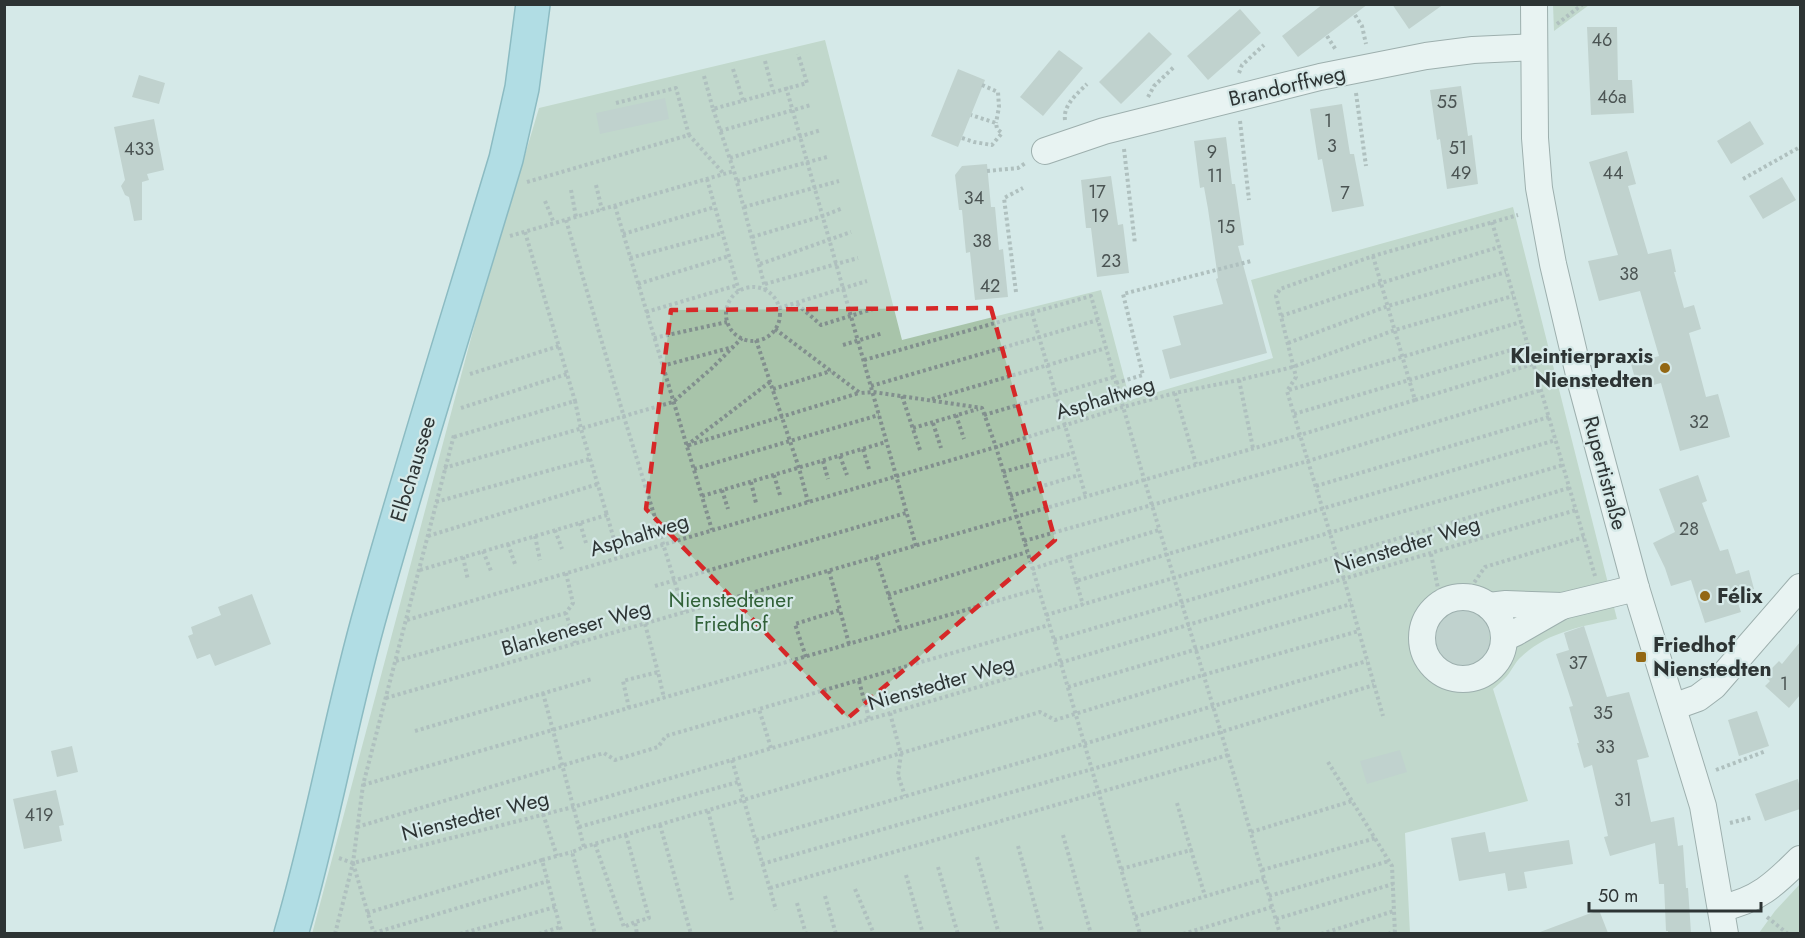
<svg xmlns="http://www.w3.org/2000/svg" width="1805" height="938" font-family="Jost,sans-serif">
  <rect width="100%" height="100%" fill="#d6e9e8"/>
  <g fill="#a8c4aa">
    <polygon points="1553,4 1589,4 1589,5 1554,31"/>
    <path d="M825,40L902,340L1101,290L1130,400L1273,358L1251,280L1513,207L1617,619C1583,626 1547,632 1521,657C1515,662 1512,670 1507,676C1503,680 1498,685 1493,689L1528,801L1405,833L1410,933L312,934L478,312L539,108Z"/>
    <polygon points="1800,884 1800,933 1759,933 1775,911"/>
  </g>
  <g fill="#a6b6b0">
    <polygon points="1323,4 1368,4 1298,57 1282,36"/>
    <polygon points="1392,4 1444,4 1409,29"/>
    <polygon points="1240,9 1261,33 1208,80 1187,56"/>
    <polygon points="1587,27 1617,27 1618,80 1632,80 1634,113 1591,115"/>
    <polygon points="1149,32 1172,54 1121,104 1099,82"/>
    <polygon points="1059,50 1083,68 1043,116 1020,97"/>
    <polygon points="958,69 985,80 958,147 931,136"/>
    <polygon points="139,75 165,83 159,104 132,97"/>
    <polygon points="1461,86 1468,136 1472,135 1478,184 1447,189 1440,139 1437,140 1430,90"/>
    <polygon points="665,98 669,119 600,134 596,113"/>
    <polygon points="1342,104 1350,154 1354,154 1364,206 1332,212 1322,159 1318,160 1310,109"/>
    <polygon points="154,119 164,170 147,174 149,180 142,182 142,220 134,221 129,197 125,195 121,186 125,180 114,127"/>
    <polygon points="1750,121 1764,144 1731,164 1717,141"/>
    <polygon points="1226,137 1232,184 1235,184 1244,245 1238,246 1267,353 1170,379 1162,350 1181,345 1173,316 1223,304 1216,279 1218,278 1208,209 1204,187 1200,188 1194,141"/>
    <polygon points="1627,151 1636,184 1628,186 1648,254 1671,249 1676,272 1674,272 1684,308 1694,305 1701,329 1689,333 1706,397 1718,394 1730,437 1680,451 1661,383 1638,389 1631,364 1659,356 1640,291 1599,301 1588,261 1618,255 1589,162"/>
    <polygon points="987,164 991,207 995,207 999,250 1003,249 1008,297 975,300 970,252 966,253 962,210 959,210 955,175 962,166"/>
    <polygon points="1111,176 1118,225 1123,224 1129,273 1097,277 1091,228 1086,228 1081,180"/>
    <polygon points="1782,177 1796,200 1763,219 1749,196"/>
    <polygon points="1698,475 1707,501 1702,503 1720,551 1728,549 1736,574 1749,570 1754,589 1735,594 1741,612 1705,623 1691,580 1671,586 1665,568 1653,543 1675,532 1659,489"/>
    <polygon points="252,594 271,644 215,666 210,654 197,659 188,636 193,634 191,627 221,615 218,607"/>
    <polygon points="1458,606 1468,606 1474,609 1477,615 1483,619 1488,621 1492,629 1489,637 1491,647 1486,656 1478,664 1468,668 1457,668 1447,664 1440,659 1434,651 1431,641 1431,631 1435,622 1440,614 1449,609"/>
    <polygon points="1584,626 1607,697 1629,692 1649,757 1637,760 1651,822 1674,817 1678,846 1683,845 1686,888 1688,888 1691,933 1668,933 1668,931 1666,931 1664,884 1659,884 1655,843 1610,856 1604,837 1608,836 1592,765 1584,768 1577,743 1579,743 1569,707 1573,706 1556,654 1569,650 1564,633"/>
    <polygon points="1800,642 1800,695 1789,708 1765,686 1770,681 1764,676 1779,661 1782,664"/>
    <polygon points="1757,711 1769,746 1739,756 1728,720"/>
    <polygon points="72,746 78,772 57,777 51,751"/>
    <polygon points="1400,750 1407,772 1367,784 1360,761"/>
    <polygon points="1798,779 1800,789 1800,809 1765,821 1755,794"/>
    <polygon points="56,790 64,825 59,826 62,841 24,849 13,799"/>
    <polygon points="1485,832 1489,852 1569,840 1573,864 1524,872 1527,888 1508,891 1505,873 1459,881 1451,838"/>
    <polygon points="1599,910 1608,933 1540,933 1540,932"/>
  </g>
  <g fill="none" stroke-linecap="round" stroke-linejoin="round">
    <defs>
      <g id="minor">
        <polyline points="1534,4 1535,138 1539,188 1553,264 1581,383 1636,588 1703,806 1725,934"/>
        <polyline points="1045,151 1104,131 1320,77 1426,56 1473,50 1534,47"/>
        <circle cx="1463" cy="638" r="41"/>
        <polyline points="1489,606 1506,604 1562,606 1636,588"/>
        <polyline points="1504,638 1515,633 1562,606"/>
        <polyline points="1673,707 1698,698 1714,686 1800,587"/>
        <path d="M1721,908C1757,901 1775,884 1800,859"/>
      </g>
      <path id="major" d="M291,934C323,826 341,715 372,607C414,457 461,309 506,159L522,88L533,4"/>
    </defs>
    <use href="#minor" stroke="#596968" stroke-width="28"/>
    <use href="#major" stroke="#328395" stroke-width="36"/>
    <g stroke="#828f8e" stroke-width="4" stroke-dasharray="3 3" stroke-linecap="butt">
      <polyline points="1355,15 1362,26 1366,44"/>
      <polyline points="1557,24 1583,4"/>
      <polyline points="1327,36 1336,50"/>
      <polyline points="765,61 773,91"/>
      <polyline points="733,69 743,100"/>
      <polyline points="1239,73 1242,65 1264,45"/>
      <polyline points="704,76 713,109 807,83 798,54"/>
      <polyline points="982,85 998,92 999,107 996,123"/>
      <polyline points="786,87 916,546"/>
      <polyline points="1356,93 1366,166"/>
      <polyline points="1148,97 1154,86 1175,66"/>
      <polyline points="616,103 676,88 689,135"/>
      <polyline points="713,109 734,171 766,291"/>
      <path d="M1065,120C1063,105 1077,94 1087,84"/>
      <polyline points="1240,121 1249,200"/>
      <polyline points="720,131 811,105"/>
      <polyline points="962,138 974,142 992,145 1002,133 997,129 996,123 971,115"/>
      <polyline points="1124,149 1135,244"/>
      <polyline points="730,158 821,130"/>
      <polyline points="987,171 1018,168 1027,162"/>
      <polyline points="707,179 739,291"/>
      <polyline points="1743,179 1800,147"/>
      <polyline points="737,181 827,157"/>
      <polyline points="527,182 689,135 724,174"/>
      <polyline points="596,185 602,210"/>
      <polyline points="571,190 576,217"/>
      <polyline points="545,201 554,223"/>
      <polyline points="615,206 712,530"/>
      <polyline points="744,207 839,181"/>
      <polyline points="566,220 624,417 684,612"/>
      <polyline points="1492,222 1595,576"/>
      <polyline points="525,232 575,401"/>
      <polyline points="623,234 715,207"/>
      <polyline points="510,236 734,171"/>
      <polyline points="752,237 823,216 843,208"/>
      <polyline points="1373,256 1415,400 1300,435 1287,391 1296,377 1276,296 1280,289 1373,256 1518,215"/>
      <polyline points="630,258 723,233"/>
      <polyline points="760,264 851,232"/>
      <polyline points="638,284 729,256"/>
      <polyline points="765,284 858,258"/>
      <circle cx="753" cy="314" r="27"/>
      <polyline points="1016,292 1004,198 1023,188"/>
      <polyline points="797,304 821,325 873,309"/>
      <polyline points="779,308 867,281"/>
      <polyline points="646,312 738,285"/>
      <polyline points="1032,313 1086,497"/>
      <polyline points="1281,316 1381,283 1499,247"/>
      <polyline points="775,329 860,393 873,392 982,408 996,447 1054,640 1140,934"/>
      <polyline points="654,338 727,322"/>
      <polyline points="756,340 799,468 808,502"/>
      <polyline points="1288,343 1388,306 1506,272"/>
      <polyline points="843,345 883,333"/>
      <polyline points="864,360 1091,296 1144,479 1237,785 1280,934"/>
      <polyline points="662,366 733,347"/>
      <polyline points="470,374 559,346"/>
      <polyline points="1239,380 1253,448"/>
      <polyline points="770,382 686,446 859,393"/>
      <polyline points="1116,383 1143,375 1123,294 1251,261"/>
      <polyline points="871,386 1098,320"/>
      <polyline points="773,389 831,371"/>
      <polyline points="1289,390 1521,322"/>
      <polyline points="1175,393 1196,464"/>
      <polyline points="902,396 920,450"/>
      <polyline points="932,399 1106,348"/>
      <polyline points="1415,400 1533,364"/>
      <polyline points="461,408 567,374"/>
      <polyline points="1294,414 1528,345"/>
      <polyline points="956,415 964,439"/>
      <polyline points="984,415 1114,377"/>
      <polyline points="933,423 941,448"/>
      <polyline points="913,428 978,409"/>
      <polyline points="454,437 575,401 581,429 607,515"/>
      <polyline points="863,449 869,469"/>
      <polyline points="840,456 847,475"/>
      <polyline points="823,461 828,479"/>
      <polyline points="444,468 673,402 711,369 742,338"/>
      <polyline points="694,469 879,415"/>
      <polyline points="1003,472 1073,453"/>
      <polyline points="774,475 780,495"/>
      <polyline points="751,482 756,503"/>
      <polyline points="1316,486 1549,417"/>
      <polyline points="722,490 728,509"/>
      <polyline points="702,496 886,442"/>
      <polyline points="1010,496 1079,475"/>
      <polyline points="436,502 590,459"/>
      <polyline points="580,523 586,543"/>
      <polyline points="555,530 562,549"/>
      <polyline points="428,536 598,484"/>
      <polyline points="535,536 540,560"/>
      <polyline points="1024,541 1308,461 1541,390"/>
      <polyline points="508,544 515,564"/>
      <polyline points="483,551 491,571"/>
      <polyline points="1431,554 1441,603"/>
      <polyline points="463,557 468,580"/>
      <polyline points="876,557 900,629"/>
      <polyline points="1069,557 1159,530"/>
      <polyline points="1032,569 1069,557 1076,581 1556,440"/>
      <polyline points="420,570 607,515 619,557"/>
      <polyline points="829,571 840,610"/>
      <polyline points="566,573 573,603 566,613 575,643"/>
      <polyline points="1076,581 1083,605"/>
      <polyline points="655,586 906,513"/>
      <polyline points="888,595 1027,552"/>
      <polyline points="1464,597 1485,567 1584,537"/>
      <polyline points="1046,615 1563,465"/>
      <polyline points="407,620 996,447 1123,407 1175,393 1239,380 1293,367 1395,330 1513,296"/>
      <polyline points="645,624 658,672"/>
      <polyline points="1054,640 1569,488"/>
      <polyline points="806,657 795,624 840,610 849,644"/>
      <polyline points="396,661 566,613"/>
      <polyline points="859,681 869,719"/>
      <polyline points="1068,687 1351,604"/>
      <polyline points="543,693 584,847 572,852 595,934"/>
      <polyline points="386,698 1300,435 1344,579 1383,716"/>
      <polyline points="629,708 623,681 658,672 664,698"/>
      <polyline points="890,713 901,754 898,775 905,796"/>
      <polyline points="415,731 592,679"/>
      <polyline points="771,748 759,709 1049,625"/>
      <polyline points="732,760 776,910"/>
      <polyline points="1328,762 1392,866 1395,934"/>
      <polyline points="1716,770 1766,751"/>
      <polyline points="363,785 1038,589"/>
      <polyline points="1177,803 1191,850"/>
      <polyline points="708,811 732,900"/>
      <polyline points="543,814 557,856"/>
      <polyline points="1730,823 1753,817"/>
      <polyline points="660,825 691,934"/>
      <polyline points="357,827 604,753 615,760 658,747 666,736 759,709"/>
      <polyline points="579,827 738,782"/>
      <polyline points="1251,832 1352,801"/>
      <polyline points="626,835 649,918 635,922 637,934"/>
      <polyline points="1063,835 1091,934"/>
      <polyline points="756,840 1367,661"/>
      <polyline points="595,844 624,927 635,922"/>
      <polyline points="1018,846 1043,934"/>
      <polyline points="584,847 1040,712 1055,720 1203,675 1359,631"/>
      <polyline points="977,857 999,934"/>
      <polyline points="339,858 353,863 573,807 1576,510"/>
      <polyline points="542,860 572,852"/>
      <polyline points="353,863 374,934"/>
      <polyline points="762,864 1221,732 1374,685"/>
      <polyline points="938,867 958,934"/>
      <polyline points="1121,869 1191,850 1205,896"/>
      <polyline points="1262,870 1376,838"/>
      <polyline points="906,875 923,934"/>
      <polyline points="770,888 1228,755"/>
      <polyline points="855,889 874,934"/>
      <polyline points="825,896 836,934"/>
      <polyline points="1269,896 1389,861"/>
      <polyline points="797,903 806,934"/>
      <polyline points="367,913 542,860 562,934"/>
      <polyline points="1135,917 1264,879"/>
      <polyline points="1767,917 1788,934"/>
      <polyline points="1276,919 1393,884"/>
      <polyline points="374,933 548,881"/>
      <polyline points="335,934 353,863 363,785 454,435"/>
      <polyline points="460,934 555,907"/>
      <polyline points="539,934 560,927"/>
      <polyline points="1183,934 1272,907"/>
      <polyline points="1321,934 1394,911"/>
      <polyline points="1388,934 1395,931"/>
    </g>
    <use href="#minor" stroke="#fff" stroke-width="26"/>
    <use href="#major" stroke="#86cedf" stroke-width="33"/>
  </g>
  <path d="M0 0H1805V938H0ZM991,308L1055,540L848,718L646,509L671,310Z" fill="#d6e9e8" fill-opacity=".55" fill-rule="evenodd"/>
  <path fill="none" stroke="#d62828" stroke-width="4.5" stroke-dasharray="12 8" stroke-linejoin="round" d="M991,308L1055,540L848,718L646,509L671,310Z"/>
  <g fill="#936713" stroke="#d6e9e8" stroke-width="2">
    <circle cx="1665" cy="368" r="6"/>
    <circle cx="1705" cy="596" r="6"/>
    <rect x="1635" y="651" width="12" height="12" rx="3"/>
  </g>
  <g text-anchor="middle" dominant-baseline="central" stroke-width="4.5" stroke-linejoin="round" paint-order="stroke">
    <g font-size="18" fill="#4b5453">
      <text x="1602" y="40">46</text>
      <text x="1612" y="97">46a</text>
      <text x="1447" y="102">55</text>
      <text x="1328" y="121">1</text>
      <text x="1332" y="146">3</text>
      <text x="1458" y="148">51</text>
      <text x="139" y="149">433</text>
      <text x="1212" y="152">9</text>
      <text x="1461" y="173">49</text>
      <text x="1613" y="173">44</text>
      <text x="1215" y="176">11</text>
      <text x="1097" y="192">17</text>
      <text x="1345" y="193">7</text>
      <text x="974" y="198">34</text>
      <text x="1100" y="216">19</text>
      <text x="1226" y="227">15</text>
      <text x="982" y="241">38</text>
      <text x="1111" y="261">23</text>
      <text x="1629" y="274">38</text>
      <text x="990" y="286">42</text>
      <text x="1699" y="422">32</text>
      <text x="1689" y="529">28</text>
      <text x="1578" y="663">37</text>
      <text x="1784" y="684">1</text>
      <text x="1603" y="713">35</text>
      <text x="1605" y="747">33</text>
      <text x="1623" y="800">31</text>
      <text x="39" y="815">419</text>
    </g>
    <g font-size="21" fill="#2d3434" stroke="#d6e9e8">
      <text transform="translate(1287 86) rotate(-13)">Brandorffweg</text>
      <text transform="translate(1105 398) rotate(-17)">Asphaltweg</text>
      <text transform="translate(413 469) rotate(-73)">Elbchaussee</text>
      <text transform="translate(1605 473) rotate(75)">Rupertistraße</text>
      <text transform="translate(639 535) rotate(-17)">Asphaltweg</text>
      <text transform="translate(1407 545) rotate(-17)">Nienstedter Weg</text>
      <text transform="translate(576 628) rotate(-16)">Blankeneser Weg</text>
      <text transform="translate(941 683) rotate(-16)">Nienstedter Weg</text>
      <text transform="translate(475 816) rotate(-14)">Nienstedter Weg</text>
    </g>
    <g font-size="21" font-weight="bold" fill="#2d3434" stroke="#d6e9e8" text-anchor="start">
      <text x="1653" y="356" text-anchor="end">Kleintierpraxis<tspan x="1653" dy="24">Nienstedten</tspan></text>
      <text x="1717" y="596">Félix</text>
      <text x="1653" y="645">Friedhof<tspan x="1653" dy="24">Nienstedten</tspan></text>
    </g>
    <g font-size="21" fill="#316138" stroke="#d6e9e8">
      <text x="731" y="600">Nienstedtener<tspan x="731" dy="24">Friedhof</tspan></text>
    </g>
  </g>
  <rect width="1805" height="938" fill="none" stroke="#2d3434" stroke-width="12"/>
  <path d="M1589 902v9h172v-9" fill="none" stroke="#2d3434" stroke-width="3"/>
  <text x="1598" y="902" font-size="18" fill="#2d3434" stroke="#d6e9e8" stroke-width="4.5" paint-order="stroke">50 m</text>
</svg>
